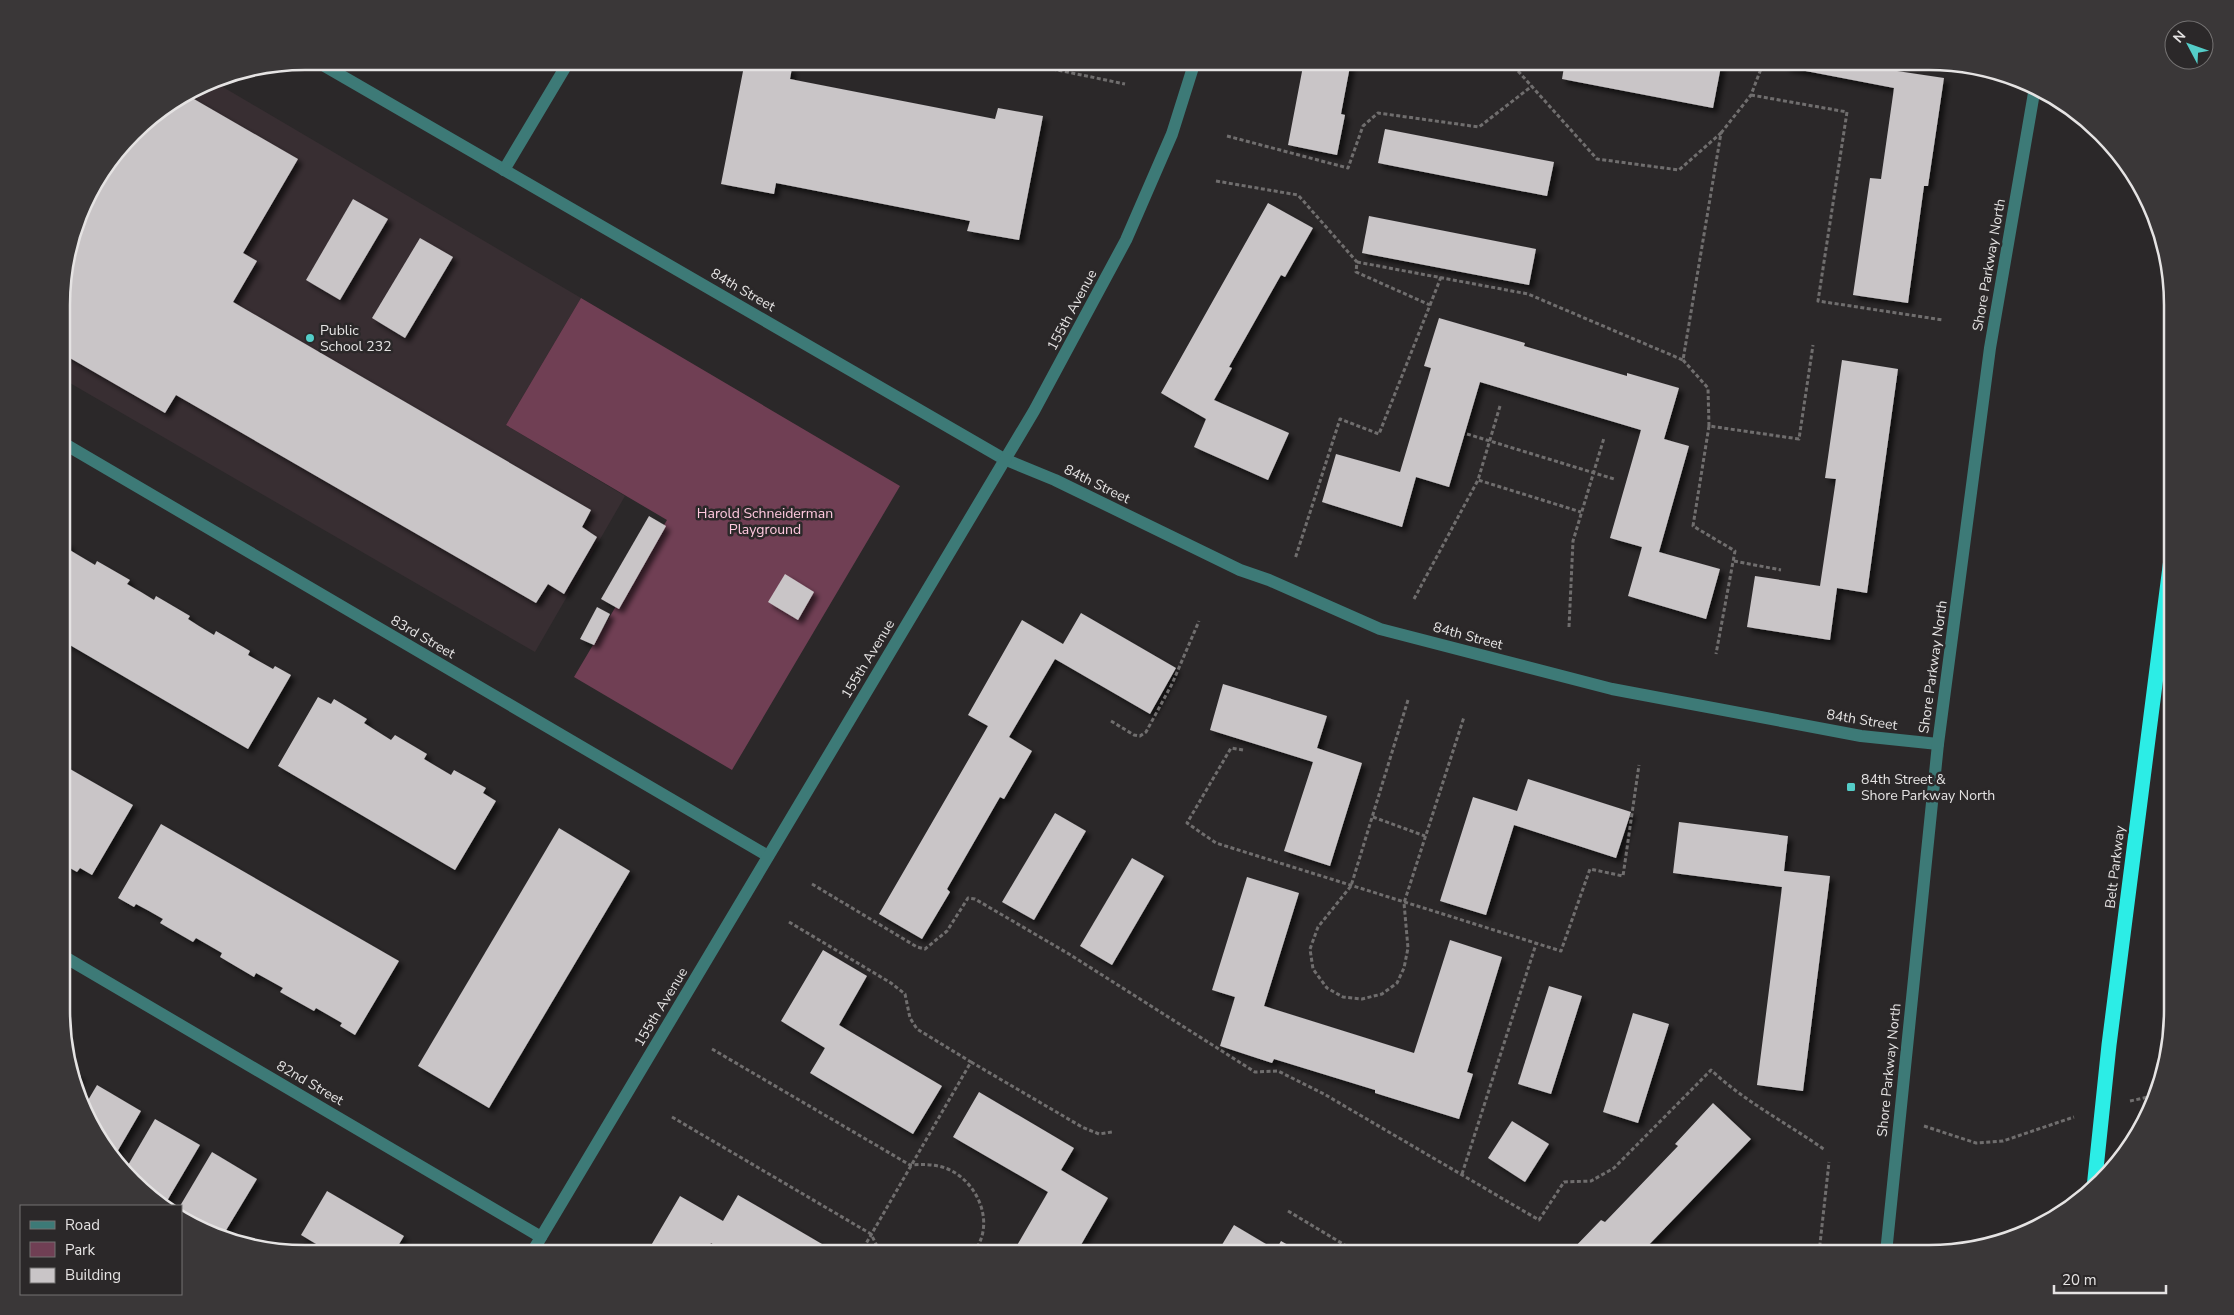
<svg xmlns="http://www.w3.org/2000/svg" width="2234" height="1315" font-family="'Nunito Sans',sans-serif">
  <defs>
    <filter id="shadow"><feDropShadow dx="4.5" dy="4.5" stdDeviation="2.5" flood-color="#0009"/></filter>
  </defs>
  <rect width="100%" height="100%" fill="#2b2829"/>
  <polygon fill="#382e32" points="211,80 581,298 506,425 625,496 535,652 63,379 63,273 87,197 144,122"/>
  <polygon fill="#703f54" points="581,298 900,486 732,770 574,677 667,520 506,425"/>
  <g fill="#c9c5c7" filter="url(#shadow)">
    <polygon points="745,61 792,68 790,79 995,119 998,108 1043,116 1019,240 967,231 970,221 776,183 774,194 721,184"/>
    <polygon points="1304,61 1351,61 1341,114 1345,115 1337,155 1288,145"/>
    <polygon points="1565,61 1722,61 1713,108 1562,79"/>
    <polygon points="1786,61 1898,61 1897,71 1944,78 1928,186 1924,186 1908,303 1853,295 1870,178 1881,179 1894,88 1785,67"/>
    <polygon points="187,95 298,159 243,253 257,261 233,302 591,510 582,527 597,537 564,594 548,584 536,603 176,395 165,413 63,354 63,273 87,197 144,122"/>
    <polygon points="1385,129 1554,162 1547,196 1378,163"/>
    <polygon points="353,199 388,219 340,300 306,280"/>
    <polygon points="1268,203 1313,228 1285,277 1281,275 1229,367 1232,368 1214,400 1289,433 1268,480 1194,447 1206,419 1161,393"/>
    <polygon points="1369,216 1536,249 1529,285 1362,253"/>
    <polygon points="420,238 453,257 405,338 372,318"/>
    <polygon points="1439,318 1525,343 1524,346 1627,376 1627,373 1679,388 1664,439 1689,446 1659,552 1720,569 1706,619 1628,596 1642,547 1610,538 1641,430 1480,382 1449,487 1416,477 1402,527 1322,502 1336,454 1400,472 1431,368 1424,366"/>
    <polygon points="1842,360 1898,369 1867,593 1837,588 1830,640 1747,627 1755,576 1820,586 1836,479 1825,478"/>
    <polygon points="649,516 666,526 619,609 601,599"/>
    <polygon points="63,541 70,545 68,549 95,565 97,561 130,580 127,584 141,592 154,600 156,596 190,616 188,619 199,626 214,635 216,631 250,651 248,655 273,669 275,666 291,675 248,749 63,641"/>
    <polygon points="785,574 814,592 798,620 768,602"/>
    <polygon points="597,607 610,614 594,645 580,639"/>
    <polygon points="1081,613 1176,668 1150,714 1055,659 1009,737 1032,751 1004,799 1000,797 947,889 950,892 922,939 879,914 988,726 968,715 1022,620 1063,644"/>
    <polygon points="1223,684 1327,716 1317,748 1362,763 1330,866 1284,851 1313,762 1210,730"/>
    <polygon points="318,697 331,704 334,699 367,719 364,723 391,740 395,735 427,754 424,759 451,775 454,770 486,788 483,793 496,801 455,870 278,766"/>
    <polygon points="63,765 133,805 92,875 80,868 77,872 63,864"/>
    <polygon points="1528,779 1631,812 1616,858 1514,825 1486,915 1440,901 1473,797 1517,811"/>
    <polygon points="1055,813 1086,831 1034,920 1002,902"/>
    <polygon points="1679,822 1788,836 1784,871 1830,876 1803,1091 1757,1085 1782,887 1673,873"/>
    <polygon points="161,824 399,961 355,1035 340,1026 342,1023 316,1008 314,1011 280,992 283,988 256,973 254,977 220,957 222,953 196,938 193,942 160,923 163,919 149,911 136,904 134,907 118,898"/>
    <polygon points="559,828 630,871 489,1108 418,1066"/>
    <polygon points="1132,858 1164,876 1112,965 1080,946"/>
    <polygon points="1247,877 1299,893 1264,1006 1414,1053 1450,940 1502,957 1467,1072 1473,1074 1459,1119 1375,1093 1375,1090 1274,1059 1272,1063 1220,1046 1235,997 1212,990"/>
    <polygon points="823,950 867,976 839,1025 942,1086 913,1134 810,1073 825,1048 781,1021"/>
    <polygon points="1549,986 1582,996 1551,1094 1518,1084"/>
    <polygon points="1633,1013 1669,1024 1638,1123 1603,1112"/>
    <polygon points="70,1070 81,1076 74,1088 71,1074"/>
    <polygon points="97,1085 141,1111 113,1159 102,1145 84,1107"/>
    <polygon points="979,1092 1074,1148 1061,1170 1108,1198 1078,1250 1072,1246 1067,1254 1012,1254 1048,1192 953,1137"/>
    <polygon points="1713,1103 1751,1139 1641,1253 1569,1253 1601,1220 1605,1222 1678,1146 1675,1144"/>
    <polygon points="155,1119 200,1145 164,1206 133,1183 124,1172"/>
    <polygon points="1512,1121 1549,1144 1525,1182 1488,1158"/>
    <polygon points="212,1152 257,1179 222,1237 181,1220 180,1206"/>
    <polygon points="327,1191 404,1236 393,1254 333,1254 301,1235"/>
    <polygon points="738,1195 839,1254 729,1254 711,1243 705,1254 646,1254 680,1196 723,1221"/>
    <polygon points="1234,1225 1276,1250 1281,1241 1302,1253 1217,1253"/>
  </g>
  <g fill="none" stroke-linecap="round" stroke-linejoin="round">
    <g stroke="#706e6e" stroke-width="3" stroke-dasharray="4 2.5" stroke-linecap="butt">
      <polyline points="1014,61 1125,84"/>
      <polyline points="1751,95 1847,112 1818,301 1943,320"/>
      <polyline points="1721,133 1751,95 1764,61"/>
      <polyline points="1227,136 1348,168 1363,126 1378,113 1479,127 1532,86"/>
      <polyline points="1216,181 1298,195 1357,262 1356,272 1430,305 1379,434 1340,419 1295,559"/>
      <polyline points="1357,262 1528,294 1683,360 1721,133 1679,170 1597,159 1509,61"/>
      <polyline points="1430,305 1441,277"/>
      <polyline points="1683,360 1708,388 1709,426 1799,439 1813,345"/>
      <polyline points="1500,406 1478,480 1581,512"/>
      <polyline points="1709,426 1693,526 1735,551 1716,654"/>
      <polyline points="1467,434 1614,479"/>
      <polyline points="1734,561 1781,570"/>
      <polyline points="1414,599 1478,480"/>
      <polyline points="1569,627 1573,541 1604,438"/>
      <polyline points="1408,700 1351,886 1318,927 1310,949 1313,969 1327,988 1343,997 1362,999 1382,994 1397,983 1404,968 1408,948 1404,903 1464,717"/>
      <polyline points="1111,721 1134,735 1140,736 1146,732 1172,684 1199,621"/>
      <polyline points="1243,750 1231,748 1187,823 1216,843 1561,951 1590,869 1623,876 1639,765"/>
      <polyline points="1373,817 1425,836"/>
      <path d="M812,884L917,947L925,949L947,931L968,898L975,899L1069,954L1255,1072L1278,1071L1324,1094L1539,1220L1564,1182L1591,1181L1614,1168L1711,1070C1745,1102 1787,1123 1825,1150"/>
      <polyline points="789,922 891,983 905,994 910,1018 917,1029 971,1062 860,1254"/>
      <path d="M712,1049L910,1165C924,1164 939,1164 952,1171C980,1186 996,1227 972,1254"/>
      <polyline points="971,1062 1082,1127 1099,1134 1112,1132"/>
      <polyline points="2130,1101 2157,1095"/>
      <polyline points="672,1117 871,1234 881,1254"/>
      <polyline points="1924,1126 1976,1143 2003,1141 2074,1117"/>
      <polyline points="1462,1174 1536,944"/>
      <polyline points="1288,1211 1358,1253"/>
      <polyline points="592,1247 604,1254"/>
      <polyline points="1819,1253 1829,1162"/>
    </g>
    <g stroke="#3d7a77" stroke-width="12">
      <polyline points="316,61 1004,459 1055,480 1240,570 1269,580 1380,629 1612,689 1861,736 1938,744"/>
      <polyline points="504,170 569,61"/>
      <polyline points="63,443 768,856"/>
      <polyline points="63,956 541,1237"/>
      <polyline points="1886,1253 1938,744 1990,348 2035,87"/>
      <polyline points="531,1254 1034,411 1126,240 1172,134 1195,61"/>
    </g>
    <g stroke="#2cede6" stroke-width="15">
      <polyline points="2172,1026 2172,1025"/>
      <polyline points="2094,1188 2109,1045 2172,551"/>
    </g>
  </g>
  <g fill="#54cdc8" stroke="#2b2829" stroke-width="2">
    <circle cx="310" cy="338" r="5"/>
    <rect x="1846" y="782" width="10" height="10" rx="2.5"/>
  </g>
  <g text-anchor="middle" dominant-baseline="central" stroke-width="5" stroke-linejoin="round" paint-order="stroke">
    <g font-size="14" fill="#e5e3e3" stroke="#2b2829">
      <text transform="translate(1989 265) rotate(-80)">Shore Parkway North</text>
      <text transform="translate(743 290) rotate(30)">84th Street</text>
      <text transform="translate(1072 310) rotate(-62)">155th Avenue</text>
      <text transform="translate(1097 484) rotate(26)">84th Street</text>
      <text transform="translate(1468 636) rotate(15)">84th Street</text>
      <text transform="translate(423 637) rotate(30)">83rd Street</text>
      <text transform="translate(868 659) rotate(-59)">155th Avenue</text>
      <text transform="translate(1933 667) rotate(-82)">Shore Parkway North</text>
      <text transform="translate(1862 720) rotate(9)">84th Street</text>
      <text transform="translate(2115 867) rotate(-83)">Belt Parkway</text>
      <text transform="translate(661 1007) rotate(-59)">155th Avenue</text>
      <text transform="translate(1889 1070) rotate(-84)">Shore Parkway North</text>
      <text transform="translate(310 1083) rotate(30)">82nd Street</text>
    </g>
    <g font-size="14" fill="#e5e3e3" stroke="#2b2829" text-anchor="start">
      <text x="320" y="330">Public<tspan x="320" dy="16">School 232</tspan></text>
      <text x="1861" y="779">84th Street &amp;<tspan x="1861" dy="16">Shore Parkway North</tspan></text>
    </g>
    <g font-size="14" fill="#ffc9df" stroke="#2b2829">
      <text x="765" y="513">Harold Schneiderman<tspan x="765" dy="16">Playground</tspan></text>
    </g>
  </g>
  <path d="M0 0H2234V1315H0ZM305 70H1929A235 235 0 0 1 2164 305V1010A235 235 0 0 1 1929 1245H305A235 235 0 0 1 70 1010V305A235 235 0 0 1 305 70Z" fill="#3a3738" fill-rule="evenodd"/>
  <path fill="none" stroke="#e5e3e3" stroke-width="2.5" d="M305 70H1929A235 235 0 0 1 2164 305V1010A235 235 0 0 1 1929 1245H305A235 235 0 0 1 70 1010V305A235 235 0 0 1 305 70Z"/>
  <rect x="20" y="1205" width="162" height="90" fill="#2b2829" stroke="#757373"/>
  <rect x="30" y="1221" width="25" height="8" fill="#3d7a77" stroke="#757373"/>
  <text x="65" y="1230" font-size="15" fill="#e5e3e3">Road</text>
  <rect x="30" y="1242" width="25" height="15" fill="#703f54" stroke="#757373"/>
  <text x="65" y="1255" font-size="15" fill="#e5e3e3">Park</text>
  <rect x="30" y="1268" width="25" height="15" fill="#c9c5c7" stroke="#757373"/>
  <text x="65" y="1280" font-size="15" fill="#e5e3e3">Building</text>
  <g transform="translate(2189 45) rotate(311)"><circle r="24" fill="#2b2829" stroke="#757373"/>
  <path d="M0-4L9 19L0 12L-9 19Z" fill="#54cdc8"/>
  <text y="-8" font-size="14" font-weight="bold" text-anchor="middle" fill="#e5e3e3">N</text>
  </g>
  <path d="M2054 1285v8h112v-8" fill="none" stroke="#e5e3e3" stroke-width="2.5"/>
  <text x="2062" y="1285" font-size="15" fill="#e5e3e3" stroke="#2b2829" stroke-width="4" paint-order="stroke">20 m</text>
</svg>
